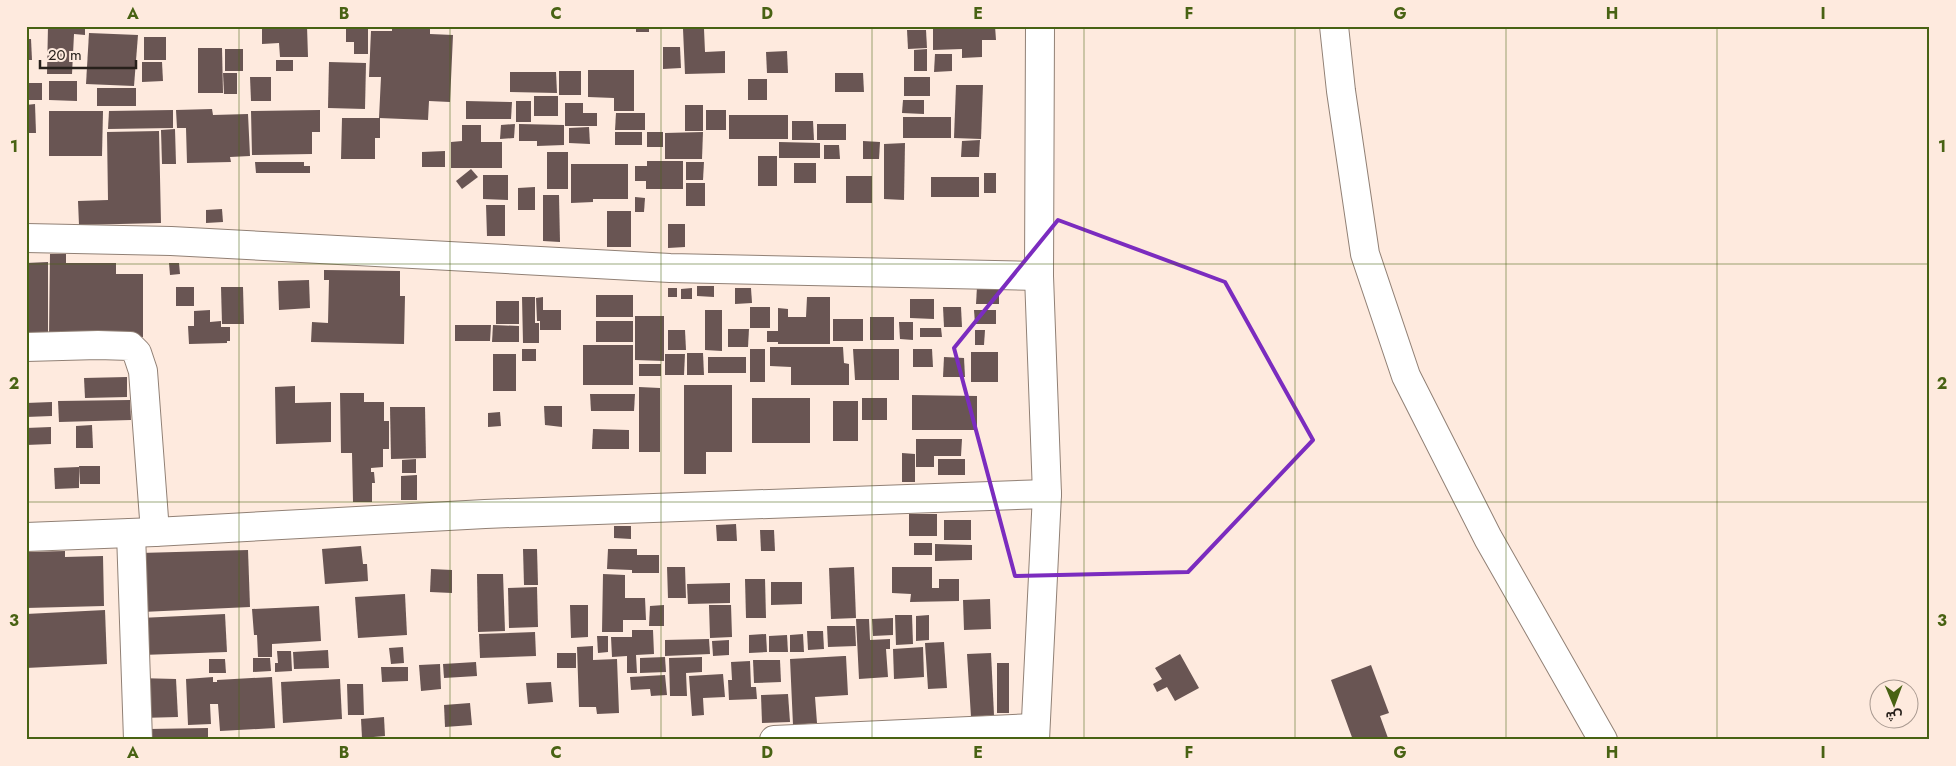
<svg xmlns="http://www.w3.org/2000/svg" width="1956" height="766" font-family="Jost,Vazirmatn,sans-serif">
  <rect width="100%" height="100%" fill="#feeade"/>
  <g fill="#695553">
    <polygon points="48,26 85,26 85,35 74,34 72,74 47,74"/>
    <polygon points="262,26 307,26 308,57 280,57 279,43 262,44"/>
    <polygon points="346,26 368,26 368,54 354,54 354,42 346,42"/>
    <polygon points="392,26 430,26 430,34 453,35 450,102 429,101 428,120 379,118 381,77 369,77 371,31 392,31"/>
    <rect x="636" y="26" width="13" height="6"/>
    <polygon points="933,26 995,26 996,40 982,40 982,57 962,58 962,49 933,50"/>
    <polygon points="1080,26 1109,26 1109,28 1080,29"/>
    <polygon points="683,29 704,29 705,52 725,51 725,73 685,74"/>
    <polygon points="907,30 926,30 927,48 908,49"/>
    <polygon points="89,33 138,35 134,86 86,84"/>
    <rect x="144" y="37" width="22" height="23"/>
    <polygon points="26,39 31,39 32,60 26,60"/>
    <polygon points="663,47 680,47 681,68 663,69"/>
    <polygon points="198,48 222,48 223,93 198,93"/>
    <rect x="225" y="49" width="18" height="22"/>
    <polygon points="927,49 927,71 914,71 914,50"/>
    <polygon points="787,51 788,73 767,73 766,52"/>
    <polygon points="935,54 952,54 952,71 934,72"/>
    <rect x="276" y="60" width="17" height="11"/>
    <polygon points="142,62 162,62 163,81 142,82"/>
    <polygon points="329,62 366,63 365,109 328,108"/>
    <polygon points="588,70 634,70 634,111 614,111 614,98 588,97"/>
    <rect x="559" y="71" width="22" height="24"/>
    <polygon points="510,72 556,72 557,93 510,92"/>
    <polygon points="223,73 237,73 237,94 224,94"/>
    <polygon points="835,73 863,73 864,92 835,92"/>
    <polygon points="250,77 271,77 271,101 251,101"/>
    <rect x="904" y="77" width="26" height="19"/>
    <rect x="748" y="79" width="19" height="21"/>
    <polygon points="49,81 77,81 77,101 49,100"/>
    <rect x="26" y="83" width="16" height="17"/>
    <polygon points="956,85 983,85 981,139 954,138"/>
    <rect x="97" y="88" width="39" height="18"/>
    <rect x="534" y="96" width="24" height="20"/>
    <polygon points="903,100 924,100 924,114 902,113"/>
    <polygon points="466,101 512,102 511,119 466,119"/>
    <rect x="516" y="101" width="15" height="21"/>
    <polygon points="565,103 583,103 583,113 597,113 597,126 565,126"/>
    <polygon points="35,104 36,133 26,133 26,105"/>
    <rect x="685" y="105" width="18" height="26"/>
    <polygon points="212,109 213,115 248,114 250,156 230,157 231,162 187,163 186,128 177,128 176,110"/>
    <polygon points="173,110 173,128 108,129 109,111"/>
    <polygon points="320,110 320,132 312,132 312,154 252,155 251,111"/>
    <rect x="706" y="110" width="20" height="20"/>
    <polygon points="49,111 103,111 102,156 49,156"/>
    <polygon points="616,113 645,113 645,130 615,130"/>
    <rect x="729" y="115" width="59" height="24"/>
    <rect x="903" y="117" width="48" height="21"/>
    <polygon points="342,118 380,118 380,138 375,138 375,159 341,159"/>
    <polygon points="792,121 813,121 814,140 792,140"/>
    <polygon points="515,124 514,138 500,139 501,125"/>
    <polygon points="519,124 564,125 564,145 537,146 537,141 519,141"/>
    <rect x="817" y="124" width="29" height="16"/>
    <polygon points="462,125 481,125 481,142 502,142 502,168 451,168 451,142 462,141"/>
    <polygon points="589,127 590,144 569,143 569,128"/>
    <polygon points="175,129 176,164 162,164 161,130"/>
    <polygon points="159,131 161,223 79,225 78,201 108,200 107,132"/>
    <rect x="615" y="132" width="27" height="13"/>
    <rect x="647" y="132" width="16" height="15"/>
    <polygon points="703,132 702,159 665,159 665,133"/>
    <polygon points="980,140 979,157 961,157 962,141"/>
    <polygon points="863,141 880,142 879,159 863,159"/>
    <polygon points="779,142 820,143 820,158 779,158"/>
    <polygon points="905,143 904,200 884,199 884,144"/>
    <polygon points="824,145 839,145 840,159 824,159"/>
    <polygon points="445,151 445,167 422,167 422,152"/>
    <rect x="547" y="152" width="21" height="37"/>
    <rect x="758" y="156" width="19" height="30"/>
    <polygon points="647,161 683,161 683,189 646,189 646,181 635,181 635,166 647,166"/>
    <polygon points="255,162 304,162 304,166 310,166 310,173 256,173"/>
    <polygon points="686,162 704,162 703,180 686,180"/>
    <rect x="794" y="163" width="22" height="20"/>
    <polygon points="571,164 628,164 628,199 593,199 593,202 571,203"/>
    <polygon points="471,169 478,177 462,189 456,181"/>
    <rect x="984" y="173" width="12" height="20"/>
    <polygon points="483,175 508,175 508,200 483,199"/>
    <rect x="846" y="176" width="26" height="27"/>
    <rect x="931" y="177" width="48" height="20"/>
    <rect x="686" y="183" width="19" height="23"/>
    <polygon points="535,187 535,210 518,210 518,188"/>
    <polygon points="543,195 559,195 560,242 543,241"/>
    <polygon points="635,197 645,198 644,212 635,212"/>
    <polygon points="486,205 505,205 505,236 487,236"/>
    <polygon points="222,209 223,222 206,223 206,210"/>
    <rect x="607" y="211" width="24" height="36"/>
    <polygon points="668,224 685,224 685,247 668,248"/>
    <polygon points="50,254 66,254 66,263 116,263 116,274 143,274 143,337 49,337"/>
    <polygon points="48,262 48,338 26,338 26,263"/>
    <polygon points="169,263 179,263 180,274 170,275"/>
    <polygon points="324,270 400,271 400,296 405,296 404,344 311,342 312,322 328,323 329,280 324,280"/>
    <polygon points="309,280 310,308 279,310 278,281"/>
    <polygon points="697,286 714,286 714,297 697,296"/>
    <rect x="176" y="287" width="18" height="19"/>
    <polygon points="221,287 243,287 244,324 222,324"/>
    <polygon points="977,287 999,287 999,304 976,304"/>
    <rect x="668" y="288" width="9" height="9"/>
    <polygon points="692,288 692,299 681,299 681,289"/>
    <polygon points="735,288 751,288 752,303 735,304"/>
    <rect x="596" y="295" width="37" height="22"/>
    <polygon points="522,297 535,297 535,323 539,323 539,343 523,343"/>
    <polygon points="543,297 543,310 561,310 561,330 540,330 540,321 537,321 536,298"/>
    <polygon points="807,297 830,297 830,344 778,344 778,342 767,342 767,331 778,331 778,308 788,309 788,317 806,317"/>
    <polygon points="910,299 934,299 934,319 910,318"/>
    <rect x="496" y="301" width="23" height="23"/>
    <rect x="750" y="307" width="20" height="21"/>
    <polygon points="943,307 961,307 962,327 944,327"/>
    <polygon points="210,310 210,322 221,321 221,327 230,327 230,341 227,341 227,343 189,344 188,326 194,326 194,311"/>
    <polygon points="705,310 722,310 722,351 705,350"/>
    <polygon points="974,310 996,310 996,324 975,324"/>
    <polygon points="635,316 664,316 664,361 635,360"/>
    <rect x="870" y="317" width="24" height="23"/>
    <rect x="833" y="319" width="30" height="22"/>
    <rect x="596" y="321" width="37" height="21"/>
    <polygon points="899,322 913,322 913,340 900,339"/>
    <polygon points="455,325 491,325 490,341 455,341"/>
    <polygon points="493,325 519,326 519,342 492,342"/>
    <polygon points="920,328 941,328 942,337 920,337"/>
    <polygon points="728,329 749,329 748,347 728,347"/>
    <polygon points="668,330 685,330 686,350 668,350"/>
    <polygon points="975,330 985,330 984,345 975,345"/>
    <rect x="583" y="345" width="50" height="40"/>
    <polygon points="770,347 843,347 844,363 849,364 849,385 791,385 791,367 770,366"/>
    <rect x="522" y="349" width="14" height="12"/>
    <rect x="750" y="349" width="15" height="33"/>
    <polygon points="853,349 899,349 899,380 855,380"/>
    <polygon points="913,349 932,349 933,367 913,367"/>
    <rect x="971" y="352" width="27" height="30"/>
    <polygon points="687,353 703,353 704,375 687,375"/>
    <rect x="493" y="354" width="23" height="37"/>
    <polygon points="665,354 685,354 684,375 665,375"/>
    <rect x="708" y="357" width="38" height="16"/>
    <polygon points="944,357 964,358 965,377 943,377"/>
    <rect x="639" y="364" width="22" height="12"/>
    <polygon points="127,377 127,397 85,398 84,378"/>
    <polygon points="684,385 732,385 732,452 706,452 706,474 684,474"/>
    <polygon points="295,386 295,403 331,402 331,442 276,444 275,387"/>
    <polygon points="639,387 660,388 660,452 639,452"/>
    <polygon points="340,393 364,393 364,402 384,402 384,421 389,421 389,449 383,449 383,467 371,468 371,472 374,472 375,483 372,483 372,502 353,502 352,453 341,453"/>
    <polygon points="590,394 635,394 634,411 591,411"/>
    <polygon points="912,395 977,396 977,430 912,430"/>
    <rect x="752" y="398" width="58" height="45"/>
    <rect x="862" y="398" width="25" height="22"/>
    <polygon points="130,400 131,420 59,422 58,401"/>
    <rect x="833" y="401" width="25" height="40"/>
    <polygon points="52,402 52,416 26,417 26,403"/>
    <polygon points="544,406 562,406 562,427 545,425"/>
    <polygon points="390,407 425,407 426,458 391,459"/>
    <polygon points="500,412 501,426 488,427 488,413"/>
    <polygon points="92,425 93,448 76,448 76,426"/>
    <polygon points="51,427 51,444 26,445 26,428"/>
    <polygon points="593,429 629,430 629,449 592,449"/>
    <polygon points="916,439 962,439 961,456 934,456 934,467 916,467"/>
    <polygon points="902,453 915,454 915,482 902,482"/>
    <polygon points="416,459 416,473 402,473 402,460"/>
    <rect x="938" y="459" width="27" height="16"/>
    <polygon points="79,466 100,466 100,484 80,484"/>
    <polygon points="79,467 79,488 55,489 54,468"/>
    <polygon points="417,475 417,500 401,500 401,476"/>
    <rect x="909" y="514" width="28" height="22"/>
    <rect x="944" y="520" width="27" height="20"/>
    <polygon points="736,524 737,541 717,541 716,525"/>
    <polygon points="614,526 631,526 631,539 614,538"/>
    <polygon points="760,530 774,530 775,551 761,551"/>
    <rect x="914" y="543" width="18" height="12"/>
    <polygon points="935,544 972,545 972,560 935,561"/>
    <polygon points="361,546 363,564 367,564 368,581 325,584 322,549"/>
    <polygon points="523,549 537,549 538,585 524,585"/>
    <polygon points="608,549 637,549 637,555 659,555 659,573 632,573 632,570 607,569"/>
    <polygon points="248,550 250,607 142,612 140,553"/>
    <polygon points="65,551 65,557 103,556 104,606 26,608 26,552"/>
    <polygon points="667,567 685,567 686,598 668,598"/>
    <polygon points="854,567 856,618 831,619 829,568"/>
    <polygon points="892,567 932,567 932,588 939,588 939,579 959,579 959,601 910,602 911,594 892,593"/>
    <polygon points="431,569 452,570 452,593 430,592"/>
    <polygon points="477,574 503,574 505,631 478,632"/>
    <polygon points="603,574 625,575 625,598 645,598 646,620 623,620 623,632 602,632"/>
    <polygon points="745,579 765,579 766,618 746,618"/>
    <polygon points="771,582 802,582 802,604 771,605"/>
    <polygon points="730,583 730,603 688,604 687,584"/>
    <polygon points="537,587 538,627 509,628 508,588"/>
    <polygon points="405,594 407,635 358,638 355,597"/>
    <polygon points="990,599 991,629 964,630 963,600"/>
    <polygon points="570,605 588,605 588,637 571,638"/>
    <polygon points="664,605 664,626 649,626 650,606"/>
    <polygon points="709,605 731,605 732,637 710,638"/>
    <polygon points="319,606 321,641 272,644 272,657 258,657 257,635 254,635 252,609"/>
    <polygon points="105,610 107,664 26,668 26,614"/>
    <polygon points="225,614 227,652 142,655 140,618"/>
    <polygon points="895,615 912,615 913,644 896,645"/>
    <polygon points="929,615 929,640 916,641 916,616"/>
    <polygon points="893,618 893,635 873,636 872,619"/>
    <polygon points="856,619 869,619 870,640 890,639 890,649 886,649 888,677 859,679"/>
    <polygon points="827,626 855,626 856,646 828,647"/>
    <polygon points="632,630 653,630 654,654 636,655 637,673 627,673 627,656 612,657 611,637 632,637"/>
    <polygon points="807,631 823,631 824,649 808,650"/>
    <polygon points="535,632 536,656 480,658 479,634"/>
    <polygon points="766,634 767,652 749,653 749,635"/>
    <polygon points="803,634 804,652 790,652 790,635"/>
    <polygon points="787,635 788,652 769,652 769,636"/>
    <polygon points="597,636 608,636 608,652 598,653"/>
    <polygon points="709,639 710,654 665,656 665,640"/>
    <polygon points="729,640 729,655 713,656 712,641"/>
    <polygon points="944,642 947,688 928,689 925,643"/>
    <polygon points="593,646 593,660 617,659 619,713 597,714 596,707 579,707 577,647"/>
    <polygon points="403,647 404,663 391,664 389,648"/>
    <polygon points="923,647 924,677 894,679 893,649"/>
    <polygon points="328,650 329,668 294,669 293,652"/>
    <polygon points="277,651 291,651 292,671 275,672 275,663 278,663"/>
    <rect x="557" y="653" width="19" height="15"/>
    <polygon points="991,653 994,715 971,717 967,654"/>
    <polygon points="1180,654 1199,688 1175,701 1167,687 1157,692 1153,684 1162,679 1155,668"/>
    <polygon points="844,656 846,656 848,695 815,697 817,723 793,725 790,659"/>
    <polygon points="665,657 666,672 640,673 640,658"/>
    <polygon points="702,657 702,672 686,673 687,696 670,696 669,658"/>
    <polygon points="253,658 270,658 271,671 253,672"/>
    <polygon points="209,659 225,659 226,673 209,673"/>
    <polygon points="753,660 780,660 781,682 754,683"/>
    <polygon points="750,661 751,687 756,687 757,699 729,700 728,680 732,680 731,662"/>
    <polygon points="476,662 477,676 444,678 443,664"/>
    <rect x="997" y="663" width="12" height="50"/>
    <polygon points="440,664 441,689 421,691 419,665"/>
    <polygon points="1371,665 1389,713 1380,716 1388,738 1392,737 1393,740 1353,740 1331,680"/>
    <polygon points="381,667 408,667 408,681 382,682"/>
    <polygon points="723,674 725,697 703,698 704,715 692,716 689,676"/>
    <polygon points="665,675 667,695 651,696 650,689 631,690 630,677"/>
    <polygon points="213,677 213,682 217,682 217,680 272,677 275,728 220,731 218,704 210,704 211,724 188,725 186,679"/>
    <polygon points="138,678 176,679 178,717 140,718"/>
    <polygon points="340,679 342,719 283,723 281,682"/>
    <polygon points="551,682 553,702 528,704 526,683"/>
    <polygon points="347,684 363,684 364,715 348,715"/>
    <polygon points="788,694 790,722 762,723 761,695"/>
    <polygon points="470,703 472,725 445,727 444,705"/>
    <polygon points="384,717 385,736 362,738 361,719"/>
    <polygon points="208,728 208,740 149,740 149,729"/>
  </g>
  <g fill="none" stroke-linecap="round" stroke-linejoin="round">
    <defs>
      <g id="minor">
        <polyline points="1334,26 1341,91 1365,254 1406,376 1488,538 1603,740"/>
        <polyline points="26,238 171,241 670,268 1039,276"/>
        <polyline points="26,347 98,345 130,346 137,353 143,371 155,532"/>
        <polyline points="131,533 138,740"/>
        <polyline points="26,537 155,532 485,514 1047,494"/>
        <polyline points="774,740 1035,728"/>
        <polyline points="1035,740 1047,494 1039,276 1040,26"/>
      </g>
    </defs>
    <use href="#minor" stroke="#918075" stroke-width="30"/>
    <use href="#minor" stroke="#fff" stroke-width="28"/>
  </g>
  <path fill="none" stroke="#7b2cbf" stroke-width="4" stroke-linejoin="round" d="M1058,220L1225,282L1313,440L1188,572L1015,576L954,348Z"/>
  <path fill="none" stroke="#486213" stroke-width="1" stroke-opacity="0.55" d="M239,26V740M450,26V740M661,26V740M872,26V740M1084,26V740M1295,26V740M1506,26V740M1717,26V740M26,264H1930M26,502H1930"/>
  <rect width="1956" height="766" fill="none" stroke="#feeade" stroke-width="55"/>
  <g transform="translate(1894 704) rotate(179)"><circle r="24" fill="#feeade" stroke="#a89990"/>
  <path d="M0-4L9 19L0 12L-9 19Z" fill="#486213"/>
  <text y="-8" font-size="14" font-weight="bold" text-anchor="middle" fill="#27201b">ش</text>
  </g>
  <path d="M40 60v8h96v-8" fill="none" stroke="#27201b" stroke-width="2.5"/>
  <text x="48" y="60" font-size="15" fill="#27201b" stroke="#feeade" stroke-width="4" paint-order="stroke">20 m</text>
  <rect x="28" y="28" width="1900" height="710" fill="none" stroke="#486213" stroke-width="2"/>
  <g font-size="16" text-anchor="middle" font-weight="bold" fill="#486213">
    <text x="133" y="19">A</text>
    <text x="344" y="19">B</text>
    <text x="556" y="19">C</text>
    <text x="767" y="19">D</text>
    <text x="978" y="19">E</text>
    <text x="1189" y="19">F</text>
    <text x="1400" y="19">G</text>
    <text x="1612" y="19">H</text>
    <text x="1823" y="19">I</text>
    <text x="14" y="152">1</text>
    <text x="1942" y="152">1</text>
    <text x="14" y="389">2</text>
    <text x="1942" y="389">2</text>
    <text x="14" y="626">3</text>
    <text x="1942" y="626">3</text>
    <text x="133" y="758">A</text>
    <text x="344" y="758">B</text>
    <text x="556" y="758">C</text>
    <text x="767" y="758">D</text>
    <text x="978" y="758">E</text>
    <text x="1189" y="758">F</text>
    <text x="1400" y="758">G</text>
    <text x="1612" y="758">H</text>
    <text x="1823" y="758">I</text>
  </g>
</svg>
